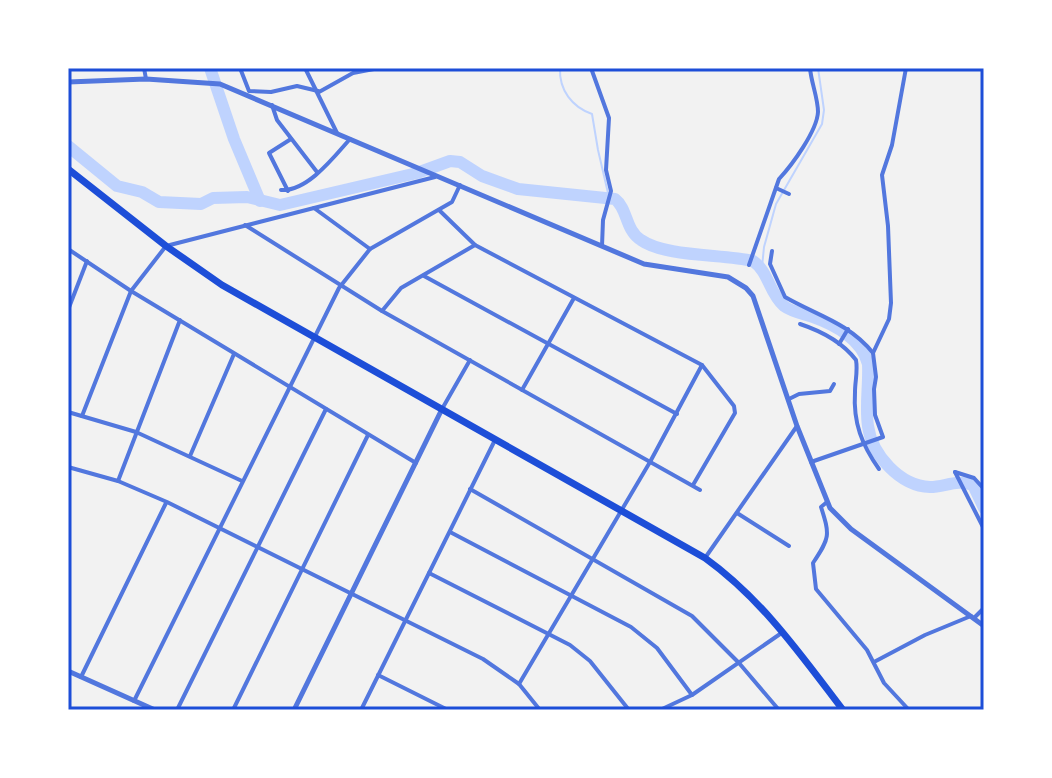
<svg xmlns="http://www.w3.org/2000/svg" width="1052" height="778" font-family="'Times New Roman',serif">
  <rect width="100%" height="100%" fill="#f2f2f2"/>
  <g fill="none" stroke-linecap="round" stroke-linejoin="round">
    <g stroke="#bfd3fe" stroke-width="2">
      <path d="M560,68C559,90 572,107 592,114L598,150L608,193"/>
      <polyline points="762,267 764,247 776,204 822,124 824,110 818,68"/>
    </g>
    <g stroke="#bfd3fe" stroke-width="12">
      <polyline points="210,68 234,139 260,201"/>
      <path d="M68,146L117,186L142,192L159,202L201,204L213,198L247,197L280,205L417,173L450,161L460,162L482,176L518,189L615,199C628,209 625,230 641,240C665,257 722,254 753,261C769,272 769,293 784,306C792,312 804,314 813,317C836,325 862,340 868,364C869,385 865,406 868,426C872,455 900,486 930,487C945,487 957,479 973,485L984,508"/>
    </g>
    <g stroke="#5277de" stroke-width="4">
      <polyline points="144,68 146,79"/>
      <polyline points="240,68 249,91 271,92 297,86 318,91"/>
      <polyline points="305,68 337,133"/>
      <polyline points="591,68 609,118 606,170 611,191 603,220 602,246"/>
      <polyline points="319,92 353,73 379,68"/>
      <polyline points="272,105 277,120 317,172"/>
      <polyline points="776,188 789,194"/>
      <path d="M281,190C307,192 334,157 350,139"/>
      <polyline points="288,191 269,153 291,139"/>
      <polyline points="314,208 370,249"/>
      <polyline points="439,210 475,245 702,365 734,406 735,413 693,485"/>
      <polyline points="245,225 382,311 700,490"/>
      <polyline points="68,249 131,291 416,463"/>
      <path d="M772,251L770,264L785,297C816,315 849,323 873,353"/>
      <path d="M749,265L779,179C792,165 817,131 818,112C818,98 811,82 810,68"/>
      <polyline points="424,276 677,414"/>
      <polyline points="68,310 87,261"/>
      <polyline points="382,311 401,288 475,245"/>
      <path d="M800,324C821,331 843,343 856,360C858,371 855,381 855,392C853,423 862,445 879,469"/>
      <polyline points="839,344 848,329"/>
      <polyline points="522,390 574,298"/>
      <polyline points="789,399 799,394 830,391 834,384"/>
      <polyline points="442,409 470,360"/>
      <polyline points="68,412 136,432 242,481"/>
      <polyline points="82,416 131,291 166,246 435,177"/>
      <polyline points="190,456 234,354"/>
      <polyline points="811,462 883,437 875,415 874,389 876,377 873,353 889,319 891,303 888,226 882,175 892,145 906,68"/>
      <polyline points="68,467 118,481 167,502 483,659 519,684 540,710"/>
      <polyline points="955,472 984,529"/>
      <polyline points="955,472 974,478 984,489"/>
      <polyline points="118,481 180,320"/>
      <polyline points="470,489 692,616 739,663 779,710"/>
      <path d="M827,502L821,507C830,535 830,538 813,563L816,589L867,650L884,683L909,710"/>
      <polyline points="737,513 789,546"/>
      <polyline points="450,532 631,627 657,648 692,695"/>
      <polyline points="705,558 797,426"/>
      <polyline points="429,573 570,645 590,661 629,710"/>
      <polyline points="974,618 984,608"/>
      <polyline points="874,662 925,635 971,616"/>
      <polyline points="378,675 448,710"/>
      <polyline points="81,677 166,503"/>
      <polyline points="519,684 650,462 702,365"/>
      <polyline points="134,701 339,288 370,249 452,202 460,185"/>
      <polyline points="177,710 326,409"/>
      <polyline points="233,710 368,435"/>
      <polyline points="361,710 495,440"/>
      <polyline points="660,710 692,695 783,632"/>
    </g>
    <g stroke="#5277de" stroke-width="5">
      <polyline points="68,82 146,79 220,84 644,264 728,277 746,288 753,296 797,426 830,508 851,529 984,626"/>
      <polyline points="68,671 155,710"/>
      <polyline points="294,710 442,409"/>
    </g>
    <path stroke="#1d4ed8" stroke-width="7" d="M68,169L166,246L222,285L705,558C762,599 801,655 843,710"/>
  </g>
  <rect width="1052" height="778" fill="none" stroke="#ffffff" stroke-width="140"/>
  <rect x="70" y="70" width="912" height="638" fill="none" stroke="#1d4ed8" stroke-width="3"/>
</svg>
